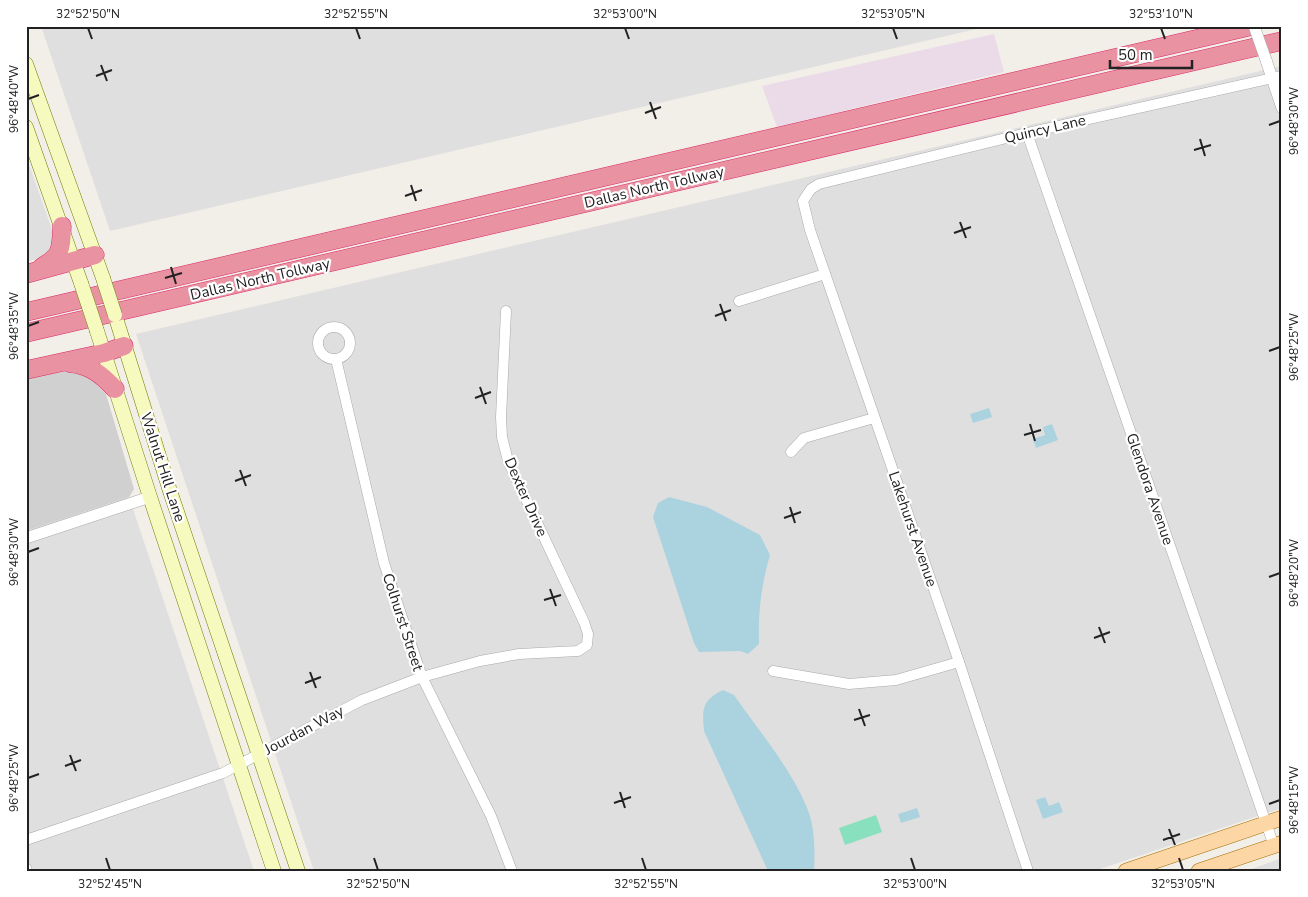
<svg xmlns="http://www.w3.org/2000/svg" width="1308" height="897" font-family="'Nunito Sans',sans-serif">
  <rect width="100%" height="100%" fill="#f2efe9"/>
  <g fill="#e0dfdf">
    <polygon points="41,26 989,26 110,231"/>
    <polygon points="1282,66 1282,808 1094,871 314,871 136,334"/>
    <polygon points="26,156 56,241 47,256 26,262"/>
    <polygon points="129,497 254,871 26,871 26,531"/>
    <polygon points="1282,858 1282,871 1246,871"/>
  </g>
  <polygon fill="#ebdbe8" points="994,34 1004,72 777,127 762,86"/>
  <polygon fill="#d0d0d0" points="75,370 87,375 106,394 134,489 129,497 26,531 26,378"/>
  <polygon fill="#88e0be" points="876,815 882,832 845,845 839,828"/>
  <g fill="#aad3df">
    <polygon points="989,408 992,417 973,423 970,414"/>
    <polygon points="1052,424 1058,440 1036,448 1033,439 1045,435 1043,427"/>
    <path d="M669,497L707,507L760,535L770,555C761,586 758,612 759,644L748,654L740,651L699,652L694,643L653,517L658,503Z"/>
    <path d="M723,690L734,695C759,731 794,772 809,813C815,831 815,852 814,871H768L704,731C702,709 702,700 723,690Z"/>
    <polygon points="1045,797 1049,806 1059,802 1063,812 1043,819 1036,800"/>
    <polygon points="917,808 920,817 901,823 898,814"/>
  </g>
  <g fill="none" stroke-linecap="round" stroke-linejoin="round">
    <defs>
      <g id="minor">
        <polyline points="1027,133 1274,846"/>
        <polyline points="739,301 825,274"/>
        <circle cx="334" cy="343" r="16"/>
        <polyline points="336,359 384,563 422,677 491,816 512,871"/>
        <polyline points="791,452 804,438 874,418"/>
        <polyline points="773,671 849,684 896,680 959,662"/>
        <polyline points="26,840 223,773 362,700 422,677 480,661 519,654 578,651 587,645 588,634 584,622 508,461 502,437 501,417 506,311"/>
        <polyline points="26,868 27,871"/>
        <polyline points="1028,871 959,662 810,230 803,201 811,189 819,184 1027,133 1282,76"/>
      </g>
      <g id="tertiary">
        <polyline points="1266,60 1282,108"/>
        <polyline points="26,538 150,497"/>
      </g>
      <g id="secondary">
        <polyline points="26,64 103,278"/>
        <polyline points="26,127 81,283"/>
        <polyline points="115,315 170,491 298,871"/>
        <polyline points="97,331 150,497 274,871"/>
      </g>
      <g id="primary">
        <polyline points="1126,871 1282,818"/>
        <polyline points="1199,871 1282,843"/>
      </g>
      <g id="motorway">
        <path d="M42,267C62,255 61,249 62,226"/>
        <polyline points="26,274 95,255"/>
        <polyline points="26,312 1252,26"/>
        <polyline points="26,333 1282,41"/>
        <path d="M69,363C90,365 101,374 115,389"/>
        <polyline points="26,370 104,353 124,346"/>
      </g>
    </defs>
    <use href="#minor" stroke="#a9a9a9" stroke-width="11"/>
    <use href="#tertiary" stroke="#a9a9a9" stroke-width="12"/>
    <use href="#secondary" stroke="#707d05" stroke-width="15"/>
    <use href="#primary" stroke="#a06b00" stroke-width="16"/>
    <use href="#motorway" stroke="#dc2a67" stroke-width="19"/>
    <use href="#minor" stroke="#fff" stroke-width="10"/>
    <use href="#tertiary" stroke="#fff" stroke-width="11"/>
    <use href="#secondary" stroke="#f7fabf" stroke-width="14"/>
    <use href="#primary" stroke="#fcd6a4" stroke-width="15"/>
    <use href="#motorway" stroke="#e892a2" stroke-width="18"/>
    <defs>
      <polyline id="tertiary-bridge" points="1254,26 1266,60"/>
      <g id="secondary-bridge">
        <polyline points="103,278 115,315"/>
        <polyline points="81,283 97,331"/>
      </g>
    </defs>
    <use href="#tertiary-bridge" stroke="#a9a9a9" stroke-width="12" stroke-linecap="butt"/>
    <use href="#secondary-bridge" stroke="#707d05" stroke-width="15" stroke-linecap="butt"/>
    <use href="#tertiary-bridge" stroke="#fff" stroke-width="11"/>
    <use href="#secondary-bridge" stroke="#f7fabf" stroke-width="14"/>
  </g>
  <path fill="none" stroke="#222" stroke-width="2" d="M88,28L92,39M356,28L360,39M625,28L629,39M893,28L897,39M1161,28L1165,39M101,65L107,81M96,76L112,70M28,99L39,95M650,102L656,119M645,113L661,107M1269,125L1280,121M1200,139L1205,156M1194,150L1211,145M411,185L416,201M405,196L422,190M960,222L966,238M954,233L971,227M171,267L176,284M165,278L182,273M720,304L726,321M715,316L731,310M28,326L39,322M1269,351L1280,347M480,387L486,404M475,398L491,392M1030,424L1035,441M1024,435L1041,430M240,470L246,486M235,481L251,475M790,507L795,523M784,518L801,512M28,552L39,548M1269,577L1280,573M550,589L556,606M544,600L561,595M1099,627L1105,643M1094,638L1110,632M310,672L316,688M305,683L321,677M859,709L865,726M854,720L870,715M70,755L76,771M65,766L81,760M28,778L39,774M620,792L625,808M614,803L631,797M1269,804L1280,800M1169,829L1175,845M1163,840L1180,834M106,858L110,870M374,858L378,870M642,858L646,870M911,858L915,870M1179,858L1183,870"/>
  <g text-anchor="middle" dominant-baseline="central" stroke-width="4.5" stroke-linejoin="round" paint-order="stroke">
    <g font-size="15" fill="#222" stroke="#fff">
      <text transform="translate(1045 129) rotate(-13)">Quincy Lane</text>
      <text transform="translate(654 187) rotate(-13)">Dallas North Tollway</text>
      <text transform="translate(260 279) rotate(-13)">Dallas North Tollway</text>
      <text transform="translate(163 467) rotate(72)">Walnut Hill Lane</text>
      <text transform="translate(1150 489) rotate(71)">Glendora Avenue</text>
      <text transform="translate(526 497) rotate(66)">Dexter Drive</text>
      <text transform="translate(913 529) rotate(71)">Lakehurst Avenue</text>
      <text transform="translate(403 622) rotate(72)">Colhurst Street</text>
      <text transform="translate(304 730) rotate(-28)">Jourdan Way</text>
    </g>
  </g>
  <rect width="1308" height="897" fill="none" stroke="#ffffff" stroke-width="55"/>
  <path d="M1110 60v8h82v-8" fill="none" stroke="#222222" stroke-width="2.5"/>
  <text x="1118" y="60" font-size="15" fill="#222222" stroke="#ffffff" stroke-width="4" paint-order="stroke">50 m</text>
  <rect x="28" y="28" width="1252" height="842" fill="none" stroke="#222" stroke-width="2"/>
  <g font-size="12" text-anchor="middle" fill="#222">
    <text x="88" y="18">32°52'50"N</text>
    <text x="356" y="18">32°52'55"N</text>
    <text x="625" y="18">32°53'00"N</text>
    <text x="893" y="18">32°53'05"N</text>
    <text x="1161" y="18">32°53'10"N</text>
    <text transform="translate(14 99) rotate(-90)" y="4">96°48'40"W</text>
    <text transform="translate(1294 121) rotate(-90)" y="4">96°48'30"W</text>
    <text transform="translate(14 326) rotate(-90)" y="4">96°48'35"W</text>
    <text transform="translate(1294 347) rotate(-90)" y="4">96°48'25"W</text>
    <text transform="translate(14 552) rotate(-90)" y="4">96°48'30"W</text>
    <text transform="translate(1294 573) rotate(-90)" y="4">96°48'20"W</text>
    <text transform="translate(14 778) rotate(-90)" y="4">96°48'25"W</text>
    <text transform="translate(1294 800) rotate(-90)" y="4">96°48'15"W</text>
    <text x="110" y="888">32°52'45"N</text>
    <text x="378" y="888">32°52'50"N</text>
    <text x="646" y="888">32°52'55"N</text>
    <text x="915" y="888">32°53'00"N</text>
    <text x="1183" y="888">32°53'05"N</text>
  </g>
</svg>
